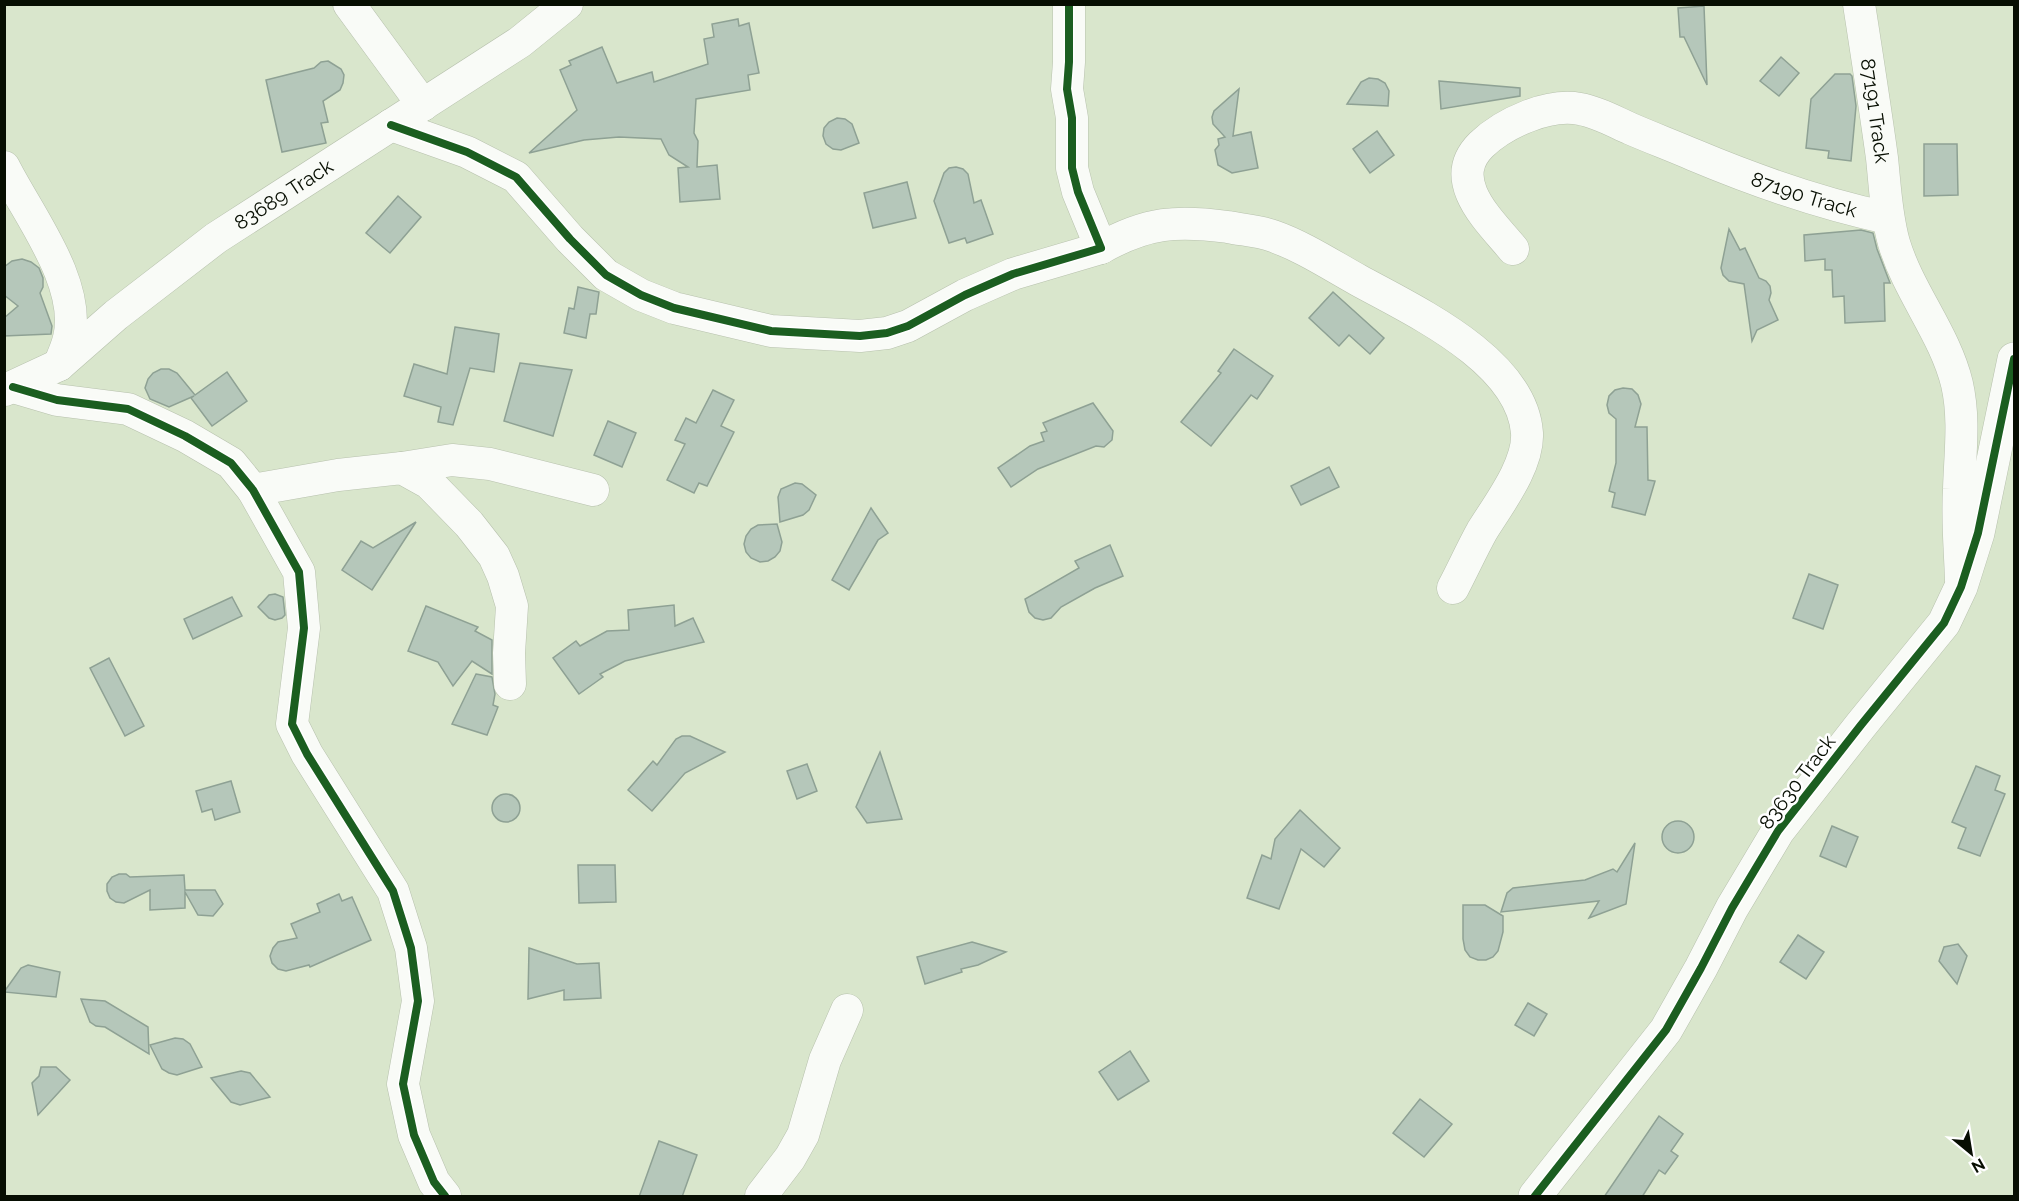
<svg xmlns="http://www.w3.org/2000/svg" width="2019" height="1201" font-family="Raleway,sans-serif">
  <rect width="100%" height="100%" fill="#d9e6cc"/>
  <g fill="#b5c7ba" stroke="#8ea194" stroke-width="1.5">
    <polygon points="1704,6 1707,85 1684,37 1680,37 1678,8"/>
    <polygon points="738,19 739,26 749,23 759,73 748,75 750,90 696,99 694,133 698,141 697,167 717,165 720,199 680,202 678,168 688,167 669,155 661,139 619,137 584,140 529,153 577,110 560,70 571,65 569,61 602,47 617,83 652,72 654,82 708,64 704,39 714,37 712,24"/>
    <polygon points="1781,57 1799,73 1779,96 1760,81"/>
    <polygon points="328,61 341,69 344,75 343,83 340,90 323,101 328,122 321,123 326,143 282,152 266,80 314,68 321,62"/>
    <polygon points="1835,74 1850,74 1852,76 1856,106 1851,161 1828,158 1829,151 1806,148 1811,99"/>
    <polygon points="1369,78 1378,79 1385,83 1389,91 1388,106 1347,104 1361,82"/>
    <polygon points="1439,81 1520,88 1520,96 1441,109"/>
    <polygon points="1239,89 1233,136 1251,132 1258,168 1232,173 1218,165 1215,150 1219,145 1218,139 1225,137 1213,124 1212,117 1214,111"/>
    <polygon points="837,118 845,119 852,124 859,143 841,150 833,149 826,144 823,136 824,128 829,122"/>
    <polygon points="1377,131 1394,155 1370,173 1353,149"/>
    <polygon points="1924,144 1957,144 1958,195 1924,196"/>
    <polygon points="956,167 963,169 968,174 974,203 981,200 993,234 967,243 965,238 949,243 934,201 944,173 949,168"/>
    <polygon points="907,182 916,218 873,228 864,193"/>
    <polygon points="398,196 421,217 390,253 366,233"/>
    <polygon points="1729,229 1740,250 1745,248 1759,278 1766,281 1770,286 1771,293 1769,300 1778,320 1757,330 1752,341 1744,284 1729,281 1723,275 1721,268"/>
    <polygon points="1861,230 1873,233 1877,249 1890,283 1884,283 1885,321 1845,323 1844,296 1833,297 1832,270 1825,270 1825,259 1805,261 1804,235"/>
    <polygon points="22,259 31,262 39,268 43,278 43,287 40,293 52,326 51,334 4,336 4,318 18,306 4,295 4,267 12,261"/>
    <polygon points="578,287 599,292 596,314 590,314 586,338 564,333 569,308 574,309"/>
    <polygon points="1333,292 1384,338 1370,354 1349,335 1339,346 1309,318"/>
    <polygon points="455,327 499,334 494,372 470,368 453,425 438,422 441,407 404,396 414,364 447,374"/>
    <polygon points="1234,349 1273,376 1257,399 1251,395 1211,446 1181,422 1221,373 1218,371"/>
    <polygon points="520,363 572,370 553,436 504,421"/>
    <polygon points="161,369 169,369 177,373 195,395 227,372 247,401 212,426 191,398 194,396 169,407 150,399 145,388 148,379 153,373"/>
    <polygon points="1623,388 1632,389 1638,395 1641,404 1635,427 1647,427 1648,480 1655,481 1645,515 1612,507 1615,493 1609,491 1616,463 1616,419 1609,413 1607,405 1609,396 1615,390"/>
    <polygon points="713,390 734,400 721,426 734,432 707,486 699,483 694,493 667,480 685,444 675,440 686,418 696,423"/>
    <polygon points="1093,403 1113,431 1112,440 1104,447 1096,446 1038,469 1011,487 998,468 1030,446 1044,441 1041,433 1047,431 1043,423"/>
    <polygon points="608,421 636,433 622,467 594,455"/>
    <polygon points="1329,467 1339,487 1301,505 1291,486"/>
    <polygon points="795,483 802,484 816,495 809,510 803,515 780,522 778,497 781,489"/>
    <polygon points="871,508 888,533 878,540 849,590 832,580"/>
    <polygon points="416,522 372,590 342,570 361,541 373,548"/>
    <polygon points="777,524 782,542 780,551 775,557 768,561 760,562 751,558 746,552 744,544 746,536 751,529 758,525"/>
    <polygon points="1110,545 1123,576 1095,588 1061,607 1051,618 1043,620 1035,618 1029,612 1025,599 1079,568 1075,561"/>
    <polygon points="1809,574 1838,585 1823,629 1793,618"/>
    <polygon points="275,594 283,597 285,615 282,618 275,620 269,618 258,607 269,595"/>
    <polygon points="232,597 242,616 193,639 184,619"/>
    <polygon points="674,605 675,626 693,618 704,642 625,661 600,674 603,677 579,694 553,658 576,641 580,646 607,631 629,630 628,610"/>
    <polygon points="426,606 478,627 475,631 492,640 492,674 472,661 453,686 438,662 408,651"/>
    <polygon points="109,658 144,726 125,736 90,668"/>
    <polygon points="476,674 492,677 495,694 493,705 498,707 487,735 452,724"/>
    <polygon points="682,736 690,736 725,752 685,773 652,811 628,790 653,761 657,765 676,739"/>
    <polygon points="880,752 902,819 867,823 856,807"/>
    <polygon points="807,764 817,791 797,799 787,771"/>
    <polygon points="1976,766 2000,776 1995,790 2005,794 1980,856 1958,848 1966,828 1952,822"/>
    <polygon points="231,781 240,812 215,820 212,809 202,812 196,791"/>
    <circle cx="506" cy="808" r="14"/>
    <polygon points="1300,810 1340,848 1324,867 1301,849 1279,909 1247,898 1262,855 1271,859 1275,839"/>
    <circle cx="1678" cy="837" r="16"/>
    <polygon points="1832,826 1858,837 1846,867 1820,856"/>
    <polygon points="1635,843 1626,904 1589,918 1599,901 1501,912 1507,893 1513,888 1585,880 1613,869 1617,872"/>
    <polygon points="578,865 615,865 616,902 579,903"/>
    <polygon points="119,874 126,874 130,877 184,875 185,890 215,890 223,904 213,916 198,915 185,892 185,908 150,910 150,890 124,903 116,902 110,898 107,891 107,884 112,877"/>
    <polygon points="339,894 342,901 352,897 371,940 310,967 309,965 286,971 278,969 272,963 270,956 273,948 278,942 297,938 291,924 320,912 317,904"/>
    <polygon points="1463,905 1485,905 1503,916 1503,932 1498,951 1493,957 1486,960 1478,960 1470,957 1465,950 1463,939"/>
    <polygon points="1798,935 1824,952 1806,979 1780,962"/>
    <polygon points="972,942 1006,952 978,965 961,969 962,972 925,984 917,957"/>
    <polygon points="1958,944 1967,956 1957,984 1939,961 1944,947"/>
    <polygon points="529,948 577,964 599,963 601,998 564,1000 564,990 528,999"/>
    <polygon points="28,965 60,972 56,997 4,992 21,968"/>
    <polygon points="81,999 105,1001 148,1027 149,1054 105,1027 96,1026 90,1022"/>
    <polygon points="1528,1003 1547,1014 1534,1036 1515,1025"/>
    <polygon points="175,1038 183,1039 190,1044 202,1067 177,1075 169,1073 162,1069 150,1045"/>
    <polygon points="1130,1051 1149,1081 1118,1100 1099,1072"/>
    <polygon points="41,1067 56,1067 70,1080 38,1115 32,1083 39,1076"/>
    <polygon points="241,1071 250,1073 270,1097 240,1105 231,1102 211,1078"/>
    <polygon points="1420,1099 1452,1124 1424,1157 1393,1133"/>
    <polygon points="1659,1116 1683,1134 1671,1151 1678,1156 1665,1174 1659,1170 1642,1197 1604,1197"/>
    <polygon points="659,1141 697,1155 682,1197 639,1197"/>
  </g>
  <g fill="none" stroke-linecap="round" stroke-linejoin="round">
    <defs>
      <g id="minor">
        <polyline points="349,4 423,105"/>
        <path id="s1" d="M1859,4C1867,56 1875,107 1882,158C1885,186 1886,215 1894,243C1909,293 1945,334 1957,384C1965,419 1960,454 1959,489C1957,519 1960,549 1961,580"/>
        <polyline points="391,125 467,152 516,177 570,239 606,275 641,295 674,308 771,331 860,336 887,333 908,326 965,295 1013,274 1101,248 1078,192 1072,168 1072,118 1067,89 1069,62 1069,4"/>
        <path d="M4,167C28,215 82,283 69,338C67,347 63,356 59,365"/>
        <path d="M1101,248C1147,222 1177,220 1228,227C1243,230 1259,231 1273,236C1302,246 1331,265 1358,280C1414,311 1522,360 1527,433C1529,465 1498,505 1482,531C1472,549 1463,569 1453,588"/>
        <path id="s2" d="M1513,249C1490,221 1445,181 1481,145C1504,123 1548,103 1580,109C1598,112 1615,122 1631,129C1652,138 1673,146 1694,155C1756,181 1822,204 1888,218"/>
        <polyline points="13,387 57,400 128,409 185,436 231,463 253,490 299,572 304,628 292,724 307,754 393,891 411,948 418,1001 403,1084 414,1135 434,1182 445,1196"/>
        <path id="s3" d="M5,390L59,365L116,315L216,238L520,42L567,4"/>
        <polyline points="402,468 452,460 490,464 593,490"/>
        <polyline points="253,490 338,475 402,468 429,483 469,524 494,556 503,576 512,606 509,653 510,684"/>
        <polyline points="761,1196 790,1158 803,1135 825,1060 847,1010"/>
      </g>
      <polyline id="tertiary" points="1535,1196 1666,1030 1701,968 1732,908 1778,831 1861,725 1944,623 1961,587 1978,533 2014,359"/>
    </defs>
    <use href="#minor" stroke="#b7c1ad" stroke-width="33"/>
    <use href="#tertiary" stroke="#b7c1ad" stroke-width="34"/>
    <use href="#minor" stroke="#f9fbf7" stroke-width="32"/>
    <use href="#tertiary" stroke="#f9fbf7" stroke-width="33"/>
    <defs>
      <g id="cycleway">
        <polyline points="391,125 467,152 516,177 570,239 606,275 641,295 674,308 771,331 860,336 887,333 908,326 965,295 1013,274 1101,248 1078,192 1072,168 1072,118 1067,89 1069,62 1069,4"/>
        <polyline points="13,387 57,400 128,409 185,436 231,463 253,490 299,572 304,628 292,724 307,754 393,891 411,948 418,1001 403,1084 414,1135 434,1182 445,1196"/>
        <polyline points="1535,1196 1666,1030 1701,968 1732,908 1778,831 1861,725 1944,623 1961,587 1978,533 2014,359"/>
      </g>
    </defs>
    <use href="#cycleway" stroke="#fff" stroke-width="11"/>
    <use href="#cycleway" stroke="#1b5e20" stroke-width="8"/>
  </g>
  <g text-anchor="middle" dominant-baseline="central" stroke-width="5" stroke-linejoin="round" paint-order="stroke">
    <g font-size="20" fill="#070e02" stroke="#fff">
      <text stroke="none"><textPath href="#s1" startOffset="108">87191 Track</textPath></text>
      <text stroke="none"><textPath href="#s2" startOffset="471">87190 Track</textPath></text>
      <text stroke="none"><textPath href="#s3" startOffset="342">83689 Track</textPath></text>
      <text transform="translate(1797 782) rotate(-53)">83630 Track</text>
    </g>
  </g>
  <rect width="2019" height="1201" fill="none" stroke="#070e02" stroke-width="12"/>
  <g transform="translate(1971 1153) rotate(150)" stroke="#ffffff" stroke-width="4.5" paint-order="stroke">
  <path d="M0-4.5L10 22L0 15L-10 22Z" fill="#070e02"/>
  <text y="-9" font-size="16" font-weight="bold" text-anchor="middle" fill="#070e02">N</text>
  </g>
</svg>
